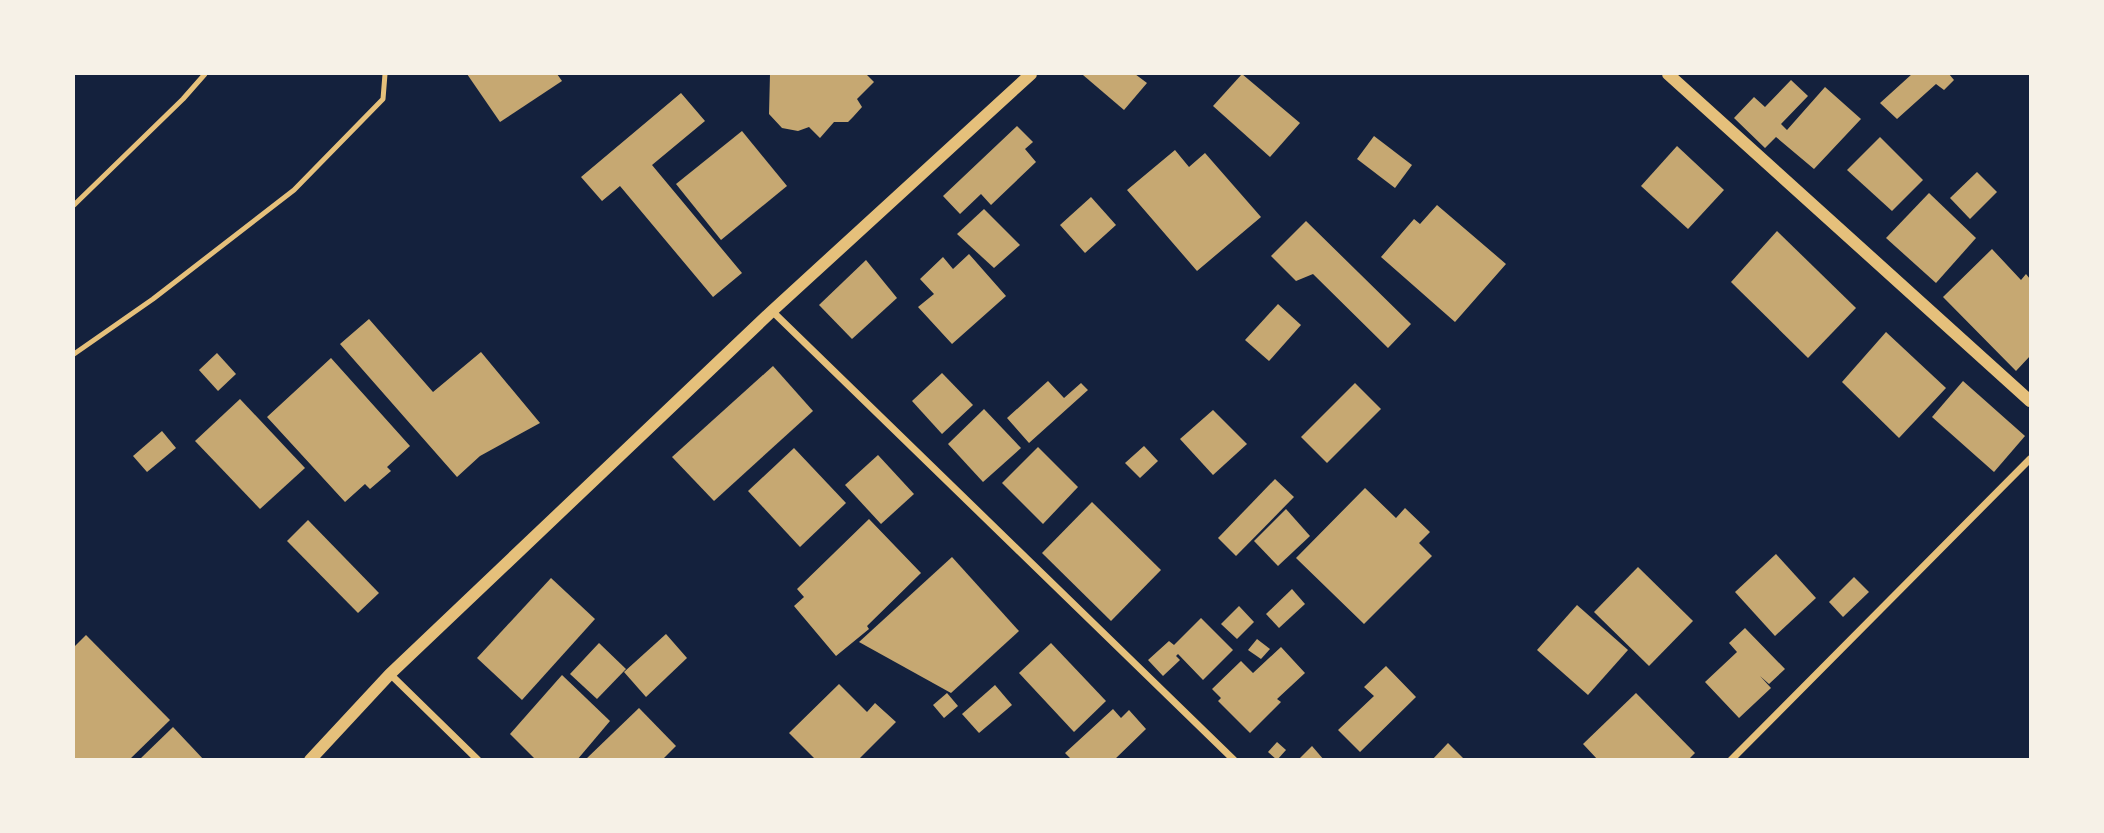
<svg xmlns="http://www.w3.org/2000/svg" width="2104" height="833" font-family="Helvetica,sans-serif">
  <rect width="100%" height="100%" fill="#14213d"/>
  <g fill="#c6a872">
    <polygon points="467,74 557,74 562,81 500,122"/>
    <polygon points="770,74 866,74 874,82 857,99 862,107 853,117 848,122 834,122 820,138 809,127 798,131 782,128 769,114"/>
    <polygon points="1084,74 1135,74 1147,83 1124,110 1083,75"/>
    <polygon points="1242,74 1300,123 1270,157 1213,106"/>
    <polygon points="1912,74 1949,74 1954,80 1944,90 1936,84 1897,119 1880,103"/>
    <polygon points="1791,80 1808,96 1781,124 1787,130 1825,87 1861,119 1814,169 1776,137 1765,148 1734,118 1754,97 1765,107"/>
    <polygon points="681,93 705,121 652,165 742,273 713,297 620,186 602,201 581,177"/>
    <polygon points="1017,126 1033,142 1025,149 1036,162 991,205 981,194 960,214 943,196"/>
    <polygon points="742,131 787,186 721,240 676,184"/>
    <polygon points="1374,136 1412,165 1395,188 1357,159"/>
    <polygon points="1880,137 1923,180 1892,211 1847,170"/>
    <polygon points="1677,146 1724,190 1688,229 1641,186"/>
    <polygon points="1175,150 1189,167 1205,153 1261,217 1197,271 1127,190"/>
    <polygon points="1977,172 1997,192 1970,219 1950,198"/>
    <polygon points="1929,193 1976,238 1936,283 1886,238"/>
    <polygon points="1091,197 1116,225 1085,253 1060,225"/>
    <polygon points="1437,205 1506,264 1455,322 1381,257 1414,219 1420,224"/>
    <polygon points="984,209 1020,245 994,268 957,234"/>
    <polygon points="1306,221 1411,324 1388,348 1313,274 1296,281 1271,256"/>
    <polygon points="1777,231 1856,308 1808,358 1731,282"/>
    <polygon points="1992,249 2021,280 2026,274 2030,279 2030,356 2016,371 1943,297"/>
    <polygon points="969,254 1006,296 952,344 918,307 934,294 920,279 943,257 953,269"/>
    <polygon points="866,260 897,298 852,339 819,305"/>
    <polygon points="1278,304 1301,325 1269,361 1245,340"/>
    <polygon points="369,319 433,392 481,352 540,423 480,456 457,477 340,344"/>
    <polygon points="1886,332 1946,388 1899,438 1842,382"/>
    <polygon points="217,353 236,374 218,391 199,370"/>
    <polygon points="331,358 410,446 387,467 391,471 370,489 365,484 345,502 267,417"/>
    <polygon points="773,366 813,411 714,501 672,457"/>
    <polygon points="942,373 973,405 942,434 912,401"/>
    <polygon points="1048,381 1064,398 1081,383 1088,390 1029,443 1007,418"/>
    <polygon points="1963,381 2025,436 1994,472 1932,417"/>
    <polygon points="1355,383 1381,409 1327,463 1301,437"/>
    <polygon points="240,399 305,468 260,509 195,441"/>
    <polygon points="984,409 1021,448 983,482 948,444"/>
    <polygon points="1213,410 1247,444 1213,475 1180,439"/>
    <polygon points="162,431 176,448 147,472 133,456"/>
    <polygon points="1144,446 1158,461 1140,478 1125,463"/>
    <polygon points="1038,447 1078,487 1043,524 1002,483"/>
    <polygon points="794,448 846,503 800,547 748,491"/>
    <polygon points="878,455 914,494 881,524 845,485"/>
    <polygon points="1275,479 1294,497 1236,556 1218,538"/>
    <polygon points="1365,488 1396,518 1405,508 1430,532 1419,543 1432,556 1364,624 1296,558"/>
    <polygon points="1092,502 1161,570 1111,621 1042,553"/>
    <polygon points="1286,509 1310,536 1278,566 1254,541"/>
    <polygon points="869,519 921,573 867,626 869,629 836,656 794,606 804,597 797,589"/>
    <polygon points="308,520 379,593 358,613 287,541"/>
    <polygon points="1776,554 1816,598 1775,636 1735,592"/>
    <polygon points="952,557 1019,631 951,693 859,642"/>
    <polygon points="1638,567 1693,621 1649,666 1594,612"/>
    <polygon points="1854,577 1869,592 1843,617 1829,602"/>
    <polygon points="551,578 595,619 522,700 477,658"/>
    <polygon points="1292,589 1305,604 1279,628 1266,614"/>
    <polygon points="1577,605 1628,650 1588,695 1537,650"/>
    <polygon points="1239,606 1254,622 1237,639 1221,624"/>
    <polygon points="1201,618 1233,650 1203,680 1178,654 1176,656 1180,660 1163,676 1148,660 1169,641 1174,645"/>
    <polygon points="1745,628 1785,669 1769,684 1760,676 1771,688 1739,718 1705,682 1737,652 1729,643"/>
    <polygon points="666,634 687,658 646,697 624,672"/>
    <polygon points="86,635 170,720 129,760 74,760 74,647"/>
    <polygon points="1257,639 1270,649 1261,659 1248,650"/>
    <polygon points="599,643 626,669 597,699 570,674"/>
    <polygon points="1051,643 1106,701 1074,732 1019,673"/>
    <polygon points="1281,647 1305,673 1277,699 1281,702 1250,733 1218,701 1221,698 1212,689 1241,661 1253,673"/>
    <polygon points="1386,666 1416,697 1360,752 1338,730 1374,696 1364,687"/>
    <polygon points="562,675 610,721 577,760 536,760 510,734"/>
    <polygon points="839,684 867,712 875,703 896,722 858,760 816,760 789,733"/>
    <polygon points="995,685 1012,705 979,733 962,714"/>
    <polygon points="947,693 958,706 944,718 933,705"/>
    <polygon points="1636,693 1695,753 1688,760 1598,760 1583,744"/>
    <polygon points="639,708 676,746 662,760 585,760"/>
    <polygon points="1113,709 1121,718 1129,710 1146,729 1114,760 1072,760 1065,753"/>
    <polygon points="173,727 204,760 139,760"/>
    <polygon points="1277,742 1286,750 1277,760 1268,752"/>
    <polygon points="1448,743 1465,760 1432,760"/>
    <polygon points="1312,746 1324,760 1298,760"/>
  </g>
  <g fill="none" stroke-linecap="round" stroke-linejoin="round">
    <g stroke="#e5c07b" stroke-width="5">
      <polyline points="74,205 183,99 205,74"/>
      <polyline points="74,354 153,299 294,190 383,99 385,74"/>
    </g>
    <g stroke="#e5c07b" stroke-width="7">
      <polyline points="772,311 1234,760"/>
      <polyline points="390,674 478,760"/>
      <polyline points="1731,760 2030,459"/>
    </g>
    <g stroke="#e5c07b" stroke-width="12">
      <polyline points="1668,74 2030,401"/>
      <polyline points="310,760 390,674 772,311 1031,74"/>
    </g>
  </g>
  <rect width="2104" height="833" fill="none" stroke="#f6f1e7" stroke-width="150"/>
</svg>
